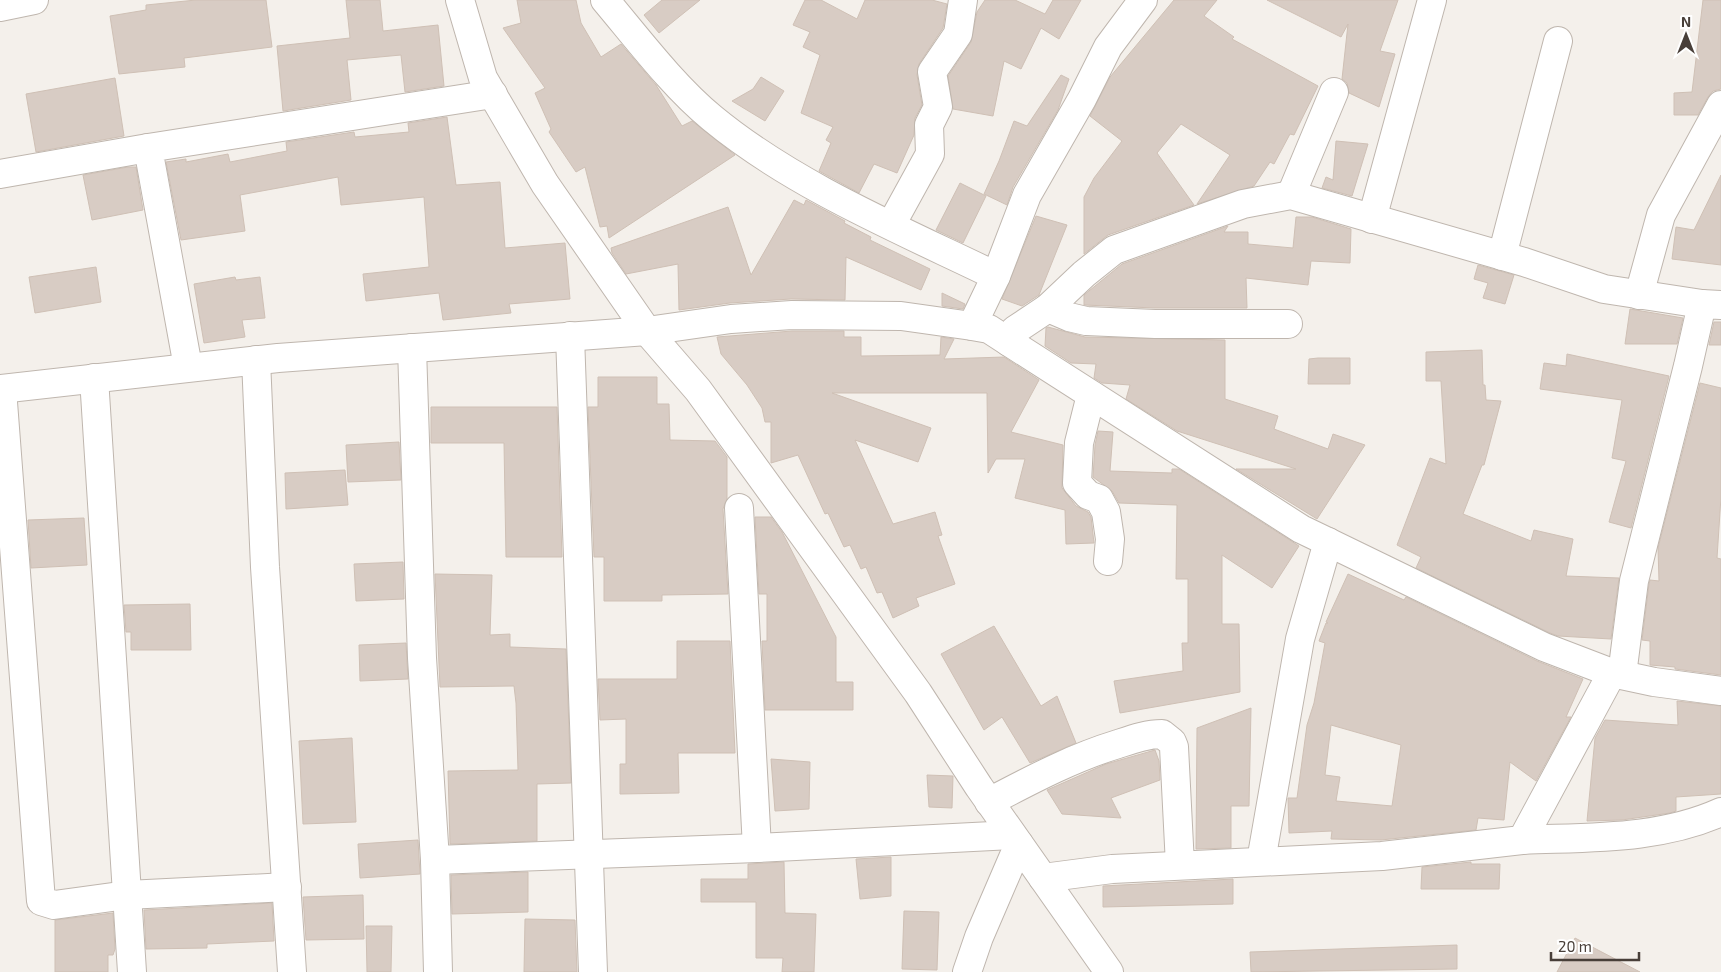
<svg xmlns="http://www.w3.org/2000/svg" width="1721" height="972" font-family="'Exo 2',sans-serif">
  <rect width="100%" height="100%" fill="#f4f0eb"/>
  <g fill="#d8ccc4" stroke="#cfc0b5" fill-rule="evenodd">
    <polygon points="196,0 266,0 272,47 184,58 185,67 119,74 110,16 146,10 146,5"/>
    <polygon points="346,0 380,0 383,31 438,25 444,86 405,92 401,55 347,60 351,100 283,111 277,46 350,38"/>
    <polygon points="517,0 576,0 581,23 601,57 621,44 656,85 682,126 692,121 735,155 609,238 607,226 600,227 585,167 576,172 549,132 551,129 535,93 545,88 503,28 521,23"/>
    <polygon points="662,0 700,0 659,33 644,15"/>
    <polygon points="805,0 821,0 857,19 865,0 932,0 947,4 943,28 919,64 917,75 922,105 915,118 914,135 897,173 874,164 859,193 819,171 831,143 826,140 833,127 801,113 820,55 803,47 810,32 793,25"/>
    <polygon points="985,0 1015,0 1045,14 1053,0 1081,0 1059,39 1041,28 1021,69 1004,61 993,116 953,109 948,76 971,42 977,12"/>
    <polygon points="1174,0 1217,0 1204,16 1234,37 1232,39 1318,86 1294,135 1290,134 1274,164 1270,162 1254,186 1197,204 1230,155 1181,124 1157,153 1194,205 1108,235 1084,254 1084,197 1094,178 1122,141 1090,116 1110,77"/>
    <polygon points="1267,0 1398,0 1380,51 1395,54 1379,107 1349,93 1347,83 1342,79 1348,24 1341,37"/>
    <polygon points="1703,0 1721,0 1721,89 1713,91 1708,97 1698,115 1674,115 1674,93 1692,92"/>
    <polygon points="1061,75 1069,79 1058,110 1013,187 1007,205 984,194 999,161 1014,121 1027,126"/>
    <polygon points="761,77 784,91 765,121 732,101 753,89"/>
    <polygon points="115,78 124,136 36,152 26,94"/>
    <polygon points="447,117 456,185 500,182 505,248 565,243 570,299 509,304 511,313 443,320 439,293 366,301 363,274 429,267 424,197 341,205 338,177 240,195 245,231 181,240 166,162 186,159 186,162 228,154 230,162 287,151 286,142 354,132 355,137 409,132 408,123"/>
    <polygon points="1336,141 1368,144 1352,196 1322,188 1326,177 1333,180"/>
    <polygon points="128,167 136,167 143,210 92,220 83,175"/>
    <polygon points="1721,175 1721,265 1672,259 1676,227 1694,230"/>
    <polygon points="960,183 986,196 963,243 936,230"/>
    <polygon points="794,200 804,205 806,200 845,221 844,223 871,237 870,240 930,269 921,290 846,257 845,300 791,299 730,303 679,310 678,264 626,274 612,253 611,248 728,207 751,275"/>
    <polygon points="1036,216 1067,225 1039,295 1022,306 1002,299"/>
    <polygon points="1296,217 1312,217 1351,229 1350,263 1311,261 1308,285 1246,278 1247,308 1155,308 1084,305 1084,295 1122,264 1228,226 1224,232 1248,232 1248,244 1293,248"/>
    <polygon points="1478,265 1514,275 1505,304 1483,298 1488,283 1474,279"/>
    <polygon points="96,267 101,302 35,313 29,277"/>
    <polygon points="235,277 236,280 260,277 265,318 242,320 245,337 204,343 194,284"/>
    <polygon points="942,293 965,304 963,309 942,306"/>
    <polygon points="1630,309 1683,318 1677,344 1625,344"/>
    <polygon points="1714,322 1721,322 1721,345 1709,345"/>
    <polygon points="1048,327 1085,337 1225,340 1225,399 1278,416 1274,429 1328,449 1333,434 1365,445 1317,519 1236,469 1296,469 1177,431 1126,399 1130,385 1102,383 1094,378 1096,364 1071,363 1045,346 1046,328"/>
    <polygon points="792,331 844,331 844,337 861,337 861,356 940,355 941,337 954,339 944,359 1004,357 1039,380 1011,432 1063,445 1062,488 1076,506 1088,512 1091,517 1094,543 1066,544 1065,510 1015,498 1025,459 996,459 988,473 987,393 832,393 931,428 918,462 855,440 893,524 935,512 942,535 938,536 955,584 916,598 919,606 893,618 882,592 877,593 866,567 861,569 850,545 844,547 828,513 825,514 798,455 771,463 771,422 765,422 762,408 747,385 721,354 717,337"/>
    <polygon points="1482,350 1483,385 1485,385 1486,400 1501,401 1484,465 1482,465 1463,514 1531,541 1534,530 1573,539 1566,576 1619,578 1611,639 1558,636 1550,633 1416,568 1421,557 1397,545 1430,458 1446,464 1441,381 1426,381 1426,352"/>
    <polygon points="1567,354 1669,376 1631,528 1609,522 1626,461 1612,458 1622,400 1540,389 1544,363 1566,366"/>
    <polygon points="1318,358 1350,358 1350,384 1308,384 1309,359"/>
    <polygon points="598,377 657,377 657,404 669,404 670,440 715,441 727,457 727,499 723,509 728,594 662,595 662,601 604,601 604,557 594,557 588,407 598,407"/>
    <polygon points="1700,383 1721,388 1721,497 1717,558 1721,559 1721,675 1675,669 1675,667 1650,665 1650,641 1642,640 1649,584 1650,580 1659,581 1658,548"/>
    <polygon points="431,407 557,407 562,557 506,557 504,443 431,443"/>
    <polygon points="1098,431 1113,432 1110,471 1172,473 1172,469 1179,469 1299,546 1272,588 1222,555 1222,624 1239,624 1240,692 1120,713 1114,681 1183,671 1182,643 1188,643 1188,579 1176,579 1177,505 1119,503 1112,491 1093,477 1095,445"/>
    <polygon points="399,442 401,480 348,482 346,445"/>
    <polygon points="345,470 348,505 286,509 285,473"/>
    <polygon points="755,517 771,517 782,532 836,637 836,682 853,682 853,710 765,710 762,641 767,641 767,594 759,594"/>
    <polygon points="84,518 87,565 31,568 28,520"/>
    <polygon points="403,562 404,599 356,601 354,564"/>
    <polygon points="435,574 492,575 490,635 510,634 510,647 566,649 571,783 537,784 537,841 450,844 448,771 518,770 516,703 514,686 440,687"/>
    <path d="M1348,574L1404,600L1406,597L1537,661L1583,679L1566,717H1571L1536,781L1510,762L1504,820L1478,818L1476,830L1381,840L1331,839L1332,831L1289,833L1288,798H1297L1307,725L1314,703L1325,643L1319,641L1326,623H1328L1326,622ZM1331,725L1401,745L1392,806L1336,801L1340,777L1325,775Z"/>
    <polygon points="190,604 191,650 131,650 131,632 126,632 124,605"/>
    <polygon points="994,626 1041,706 1057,696 1076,743 1030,763 1002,717 984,730 941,654"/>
    <polygon points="677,641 730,641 735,753 678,753 679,793 620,794 620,764 626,764 626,719 600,720 598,679 677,679"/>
    <polygon points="406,643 408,679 360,681 359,645"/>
    <polygon points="1677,701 1721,706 1721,794 1676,797 1676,811 1670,813 1622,820 1587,821 1595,738 1605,720 1678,725"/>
    <polygon points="1251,708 1249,806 1231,806 1231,848 1196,849 1197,728"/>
    <polygon points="352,738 356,822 303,824 299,741"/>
    <polygon points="1155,750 1159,761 1160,780 1111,798 1121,818 1062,814 1047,790 1106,764"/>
    <polygon points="771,759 810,762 809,809 775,811"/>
    <polygon points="927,775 953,776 952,808 929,807"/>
    <polygon points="418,840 420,874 360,878 358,844"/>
    <polygon points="891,857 891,896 860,899 856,859"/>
    <polygon points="784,862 785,913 816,914 814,972 782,972 783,958 756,958 756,902 701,902 701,879 748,879 748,864"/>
    <polygon points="1471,862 1471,864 1500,864 1499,889 1421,889 1422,867"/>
    <polygon points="528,872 528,912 452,914 451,875"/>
    <polygon points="1233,879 1233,904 1103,907 1103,886"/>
    <polygon points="363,895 364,939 306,940 303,897"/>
    <polygon points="272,903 274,941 207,944 207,948 146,949 144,910"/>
    <polygon points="904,911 939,912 937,970 902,969"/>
    <polygon points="113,913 115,949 113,955 108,955 108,972 55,972 55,920"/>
    <polygon points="525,919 575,920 577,972 524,972"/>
    <polygon points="366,926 392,926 391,972 367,972"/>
    <polygon points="1575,938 1640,972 1557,972"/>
    <polygon points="1457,945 1457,969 1251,972 1250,952"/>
  </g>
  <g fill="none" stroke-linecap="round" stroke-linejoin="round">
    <defs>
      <g id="street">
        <polyline points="460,0 483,78 545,184 647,331 698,390 918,693 979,787 1109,972"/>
        <path d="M605,0C637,38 673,86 712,118C793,185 901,230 996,276"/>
        <polyline points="0,7 34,0"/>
        <polyline points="0,174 148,148"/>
        <polyline points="1291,195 1334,92"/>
        <polyline points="1372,219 1432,0"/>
        <polyline points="891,225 930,154 929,125 938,107 932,72 958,34 963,0"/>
        <polyline points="1502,256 1558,41"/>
        <polyline points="1639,295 1661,215 1721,105"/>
        <polyline points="1048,308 1069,317 1086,321 1155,324 1288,324"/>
        <polyline points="972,326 996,276 1027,195 1082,99 1108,47 1143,0"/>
        <polyline points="570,336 593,972"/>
        <polyline points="1009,342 1015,330 1048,308 1084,274 1114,250 1243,204 1291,195 1524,262 1604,289 1702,304"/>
        <polyline points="412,348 422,658 435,860 438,972"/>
        <polyline points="256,360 265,567 292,972"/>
        <polyline points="188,367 148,148 493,94"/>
        <polyline points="94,378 132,972"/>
        <polyline points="0,389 278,358 647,331 731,319 792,315 901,316 972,326 989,329 1009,342 1301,529 1328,542 1544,647 1612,673 1654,682 1721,691"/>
        <polyline points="2,389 41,901 54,905 127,895 287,887"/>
        <polyline points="1091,395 1079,443 1077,483 1088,495 1099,499 1106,512 1110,539 1108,561"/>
        <polyline points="739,508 757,848"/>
        <polyline points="1622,675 1634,581 1688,366 1702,304 1721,305"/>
        <path d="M989,802C1031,780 1072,758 1118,744C1133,739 1147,734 1162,734L1172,742L1174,747L1180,865"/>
        <path d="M1522,840C1589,837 1659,840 1721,812"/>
        <polyline points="435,860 757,848 1012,835"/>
        <polyline points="1261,861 1300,639 1328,542"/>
        <polyline points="1043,878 1112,869 1382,856 1522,840 1612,673"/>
        <polyline points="967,972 979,937 1019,844"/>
      </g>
    </defs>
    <use href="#street" stroke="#bfb6ae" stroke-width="30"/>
    <use href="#street" stroke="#fff" stroke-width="28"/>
  </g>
  <g transform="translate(1686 35)" stroke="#ffffff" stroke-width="4" paint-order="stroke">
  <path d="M0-4L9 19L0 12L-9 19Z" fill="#483f39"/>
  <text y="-8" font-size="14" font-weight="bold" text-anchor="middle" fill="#483f39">N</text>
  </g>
  <path d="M1551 952v8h88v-8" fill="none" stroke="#483f39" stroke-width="2.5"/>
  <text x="1558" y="952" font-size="15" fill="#483f39" stroke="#ffffff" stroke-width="4" paint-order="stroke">20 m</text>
</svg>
